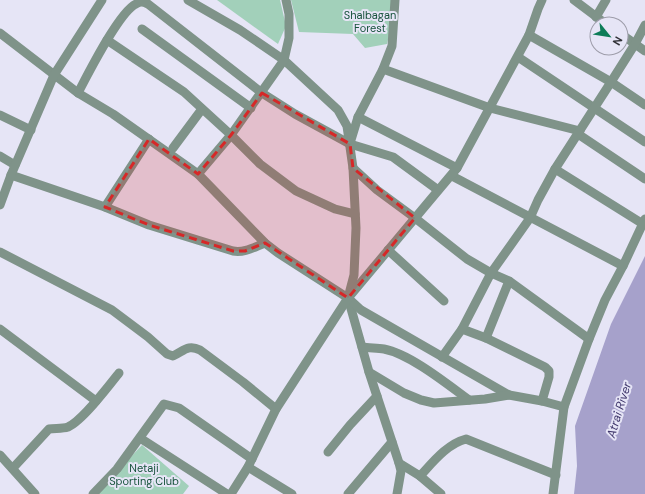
<svg xmlns="http://www.w3.org/2000/svg" width="645" height="494" font-family="'DM Sans',sans-serif">
  <rect width="100%" height="100%" fill="#e6e5f6"/>
  <g fill="#a2d0ba">
    <polygon points="217,0 280,0 286,26 278,44"/>
    <polygon points="291,0 397,0 387,44 365,48 353,34 299,32"/>
    <polygon points="142,445 189,486 183,494 96,494"/>
  </g>
  <polygon fill="#a6a1cb" points="645,256 645,494 574,494 577,466 575,426 611,324"/>
  <g fill="none" stroke-linecap="round" stroke-linejoin="round">
    <g stroke="#7f9389" stroke-width="9">
      <polyline points="188,0 240,30 284,60 338,110 347,126 353,168 356,228 354,275 348,298 369,372 399,463 401,471 397,494"/>
      <polyline points="574,0 606,24"/>
      <polyline points="596,17 606,0"/>
      <polyline points="142,29 251,108"/>
      <polyline points="0,33 78,93 113,114 198,174 265,243 278,253 348,298 361,310 509,395"/>
      <polyline points="621,34 645,51"/>
      <polyline points="529,35 611,82 645,105"/>
      <polyline points="107,40 184,92 231,135 260,164 296,191 335,209 355,214"/>
      <polyline points="518,57 645,142"/>
      <polyline points="383,69 490,108 580,131"/>
      <path d="M78,93C88,74 119,12 136,4C141,1 143,2 148,4L262,93L295,114L350,144L393,157L438,190"/>
      <polyline points="0,115 31,130"/>
      <polyline points="358,117 457,168"/>
      <polyline points="578,134 645,179"/>
      <polyline points="351,140 358,117 383,69 392,46 395,0"/>
      <polyline points="173,148 202,109"/>
      <polyline points="0,156 15,165"/>
      <polyline points="353,168 377,190 415,218 467,259 491,273 509,281 589,339"/>
      <polyline points="555,169 643,224"/>
      <polyline points="198,174 231,135 284,60 289,38 289,14 286,0"/>
      <path d="M11,175L105,207L149,225L233,251C245,253 254,247 265,243"/>
      <polyline points="452,176 623,266"/>
      <polyline points="0,205 11,175 54,75 102,0"/>
      <polyline points="105,207 149,139"/>
      <polyline points="388,250 444,301"/>
      <path d="M0,252L112,310L148,337L167,354L173,356C184,351 188,344 200,350L243,382L276,409"/>
      <polyline points="0,329 96,401"/>
      <polyline points="462,329 486,338 545,367 549,371 549,377 542,401"/>
      <polyline points="486,338 509,281"/>
      <path d="M362,347C369,348 377,348 384,349C410,354 447,384 469,400"/>
      <polyline points="442,357 462,329 491,273 530,218 538,200 555,169 611,82 635,44 645,25"/>
      <polyline points="369,372 404,393 421,400 434,403 485,399 509,395 542,401 564,407"/>
      <polyline points="140,438 227,494"/>
      <polyline points="328,452 350,425 377,396"/>
      <polyline points="0,455 35,494"/>
      <polyline points="399,463 420,476 441,494"/>
      <polyline points="248,467 292,494"/>
      <path d="M13,468L49,429C55,428 62,429 68,427C82,421 108,387 119,373"/>
      <path d="M420,476C433,462 447,444 466,439L556,475"/>
      <polyline points="93,494 117,469 164,404 179,408 252,459"/>
      <polyline points="231,494 248,467 276,409 348,298 457,168 529,35 538,9 542,0"/>
      <polyline points="348,494 392,442"/>
      <polyline points="553,494 564,407 589,339 605,300 623,266 645,219"/>
    </g>
  </g>
  <path fill="#d62828" fill-opacity="0.2" stroke="#d62828" stroke-width="3" stroke-dasharray="8 5" stroke-linejoin="round" d="M262,93L350,144L353,168L415,218L348,298L265,243L245,251H233L149,225L105,207L149,139L198,174L231,135Z"/>
  <g text-anchor="middle" dominant-baseline="central" stroke-width="4" stroke-linejoin="round" paint-order="stroke">
    <g font-size="11" fill="#17533c" stroke="#e6e5f6">
      <text x="370" y="15">Shalbagan<tspan x="370" dy="13">Forest</tspan></text>
      <text x="144" y="468">Netaji<tspan x="144" dy="13">Sporting Club</tspan></text>
    </g>
    <g font-size="12" font-style="italic" fill="#3e356a" stroke="#e6e5f6">
      <text transform="translate(619 410) rotate(-73)">Atrai River</text>
    </g>
  </g>
  <g transform="translate(609 36) rotate(120)"><circle r="19" fill="#e6e5f6" stroke="#9e9daa"/>
  <path d="M0-3L7 15L0 10L-7 15Z" fill="#0d7c58"/>
  <text y="-6" font-size="11" font-weight="bold" text-anchor="middle" fill="#313137">N</text>
  </g>
</svg>
